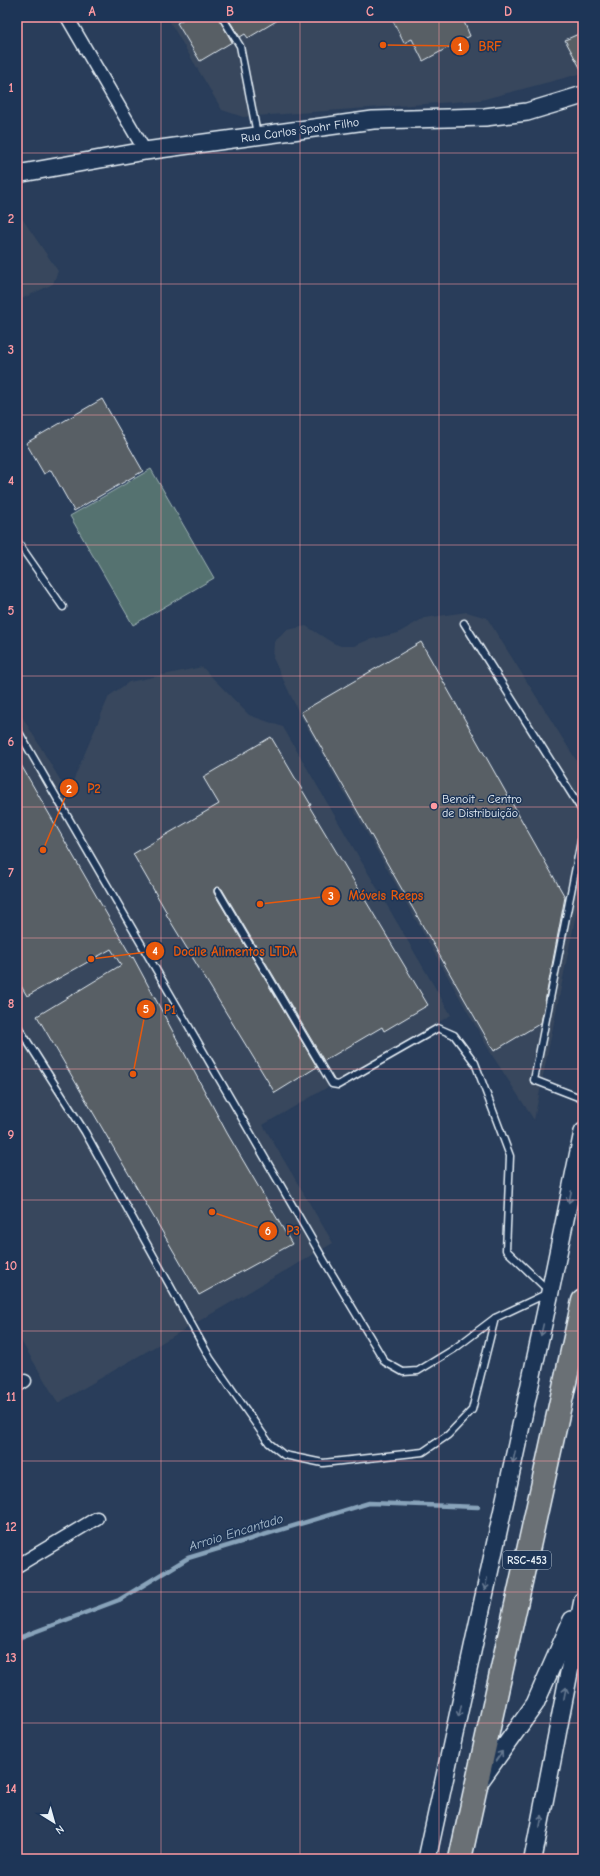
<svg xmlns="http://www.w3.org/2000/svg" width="600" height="1876" font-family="'Comic Neue',sans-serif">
  <rect width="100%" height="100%" fill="#293d5a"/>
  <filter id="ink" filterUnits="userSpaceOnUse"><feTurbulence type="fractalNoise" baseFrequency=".025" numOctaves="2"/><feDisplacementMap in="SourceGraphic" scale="8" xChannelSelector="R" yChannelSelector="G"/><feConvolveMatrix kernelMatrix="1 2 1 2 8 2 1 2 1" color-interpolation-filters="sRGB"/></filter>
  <g filter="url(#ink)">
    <g fill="#37475d">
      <polygon points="167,17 583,17 583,73 481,100 243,117 222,110"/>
      <polygon points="17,211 58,271 53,284 17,301"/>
      <polygon points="467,612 487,618 583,771 583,880 534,1120 492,1055 299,713 273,658 274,642 287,630 306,626 333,643 341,646 354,646 368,640 398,633 424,618"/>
      <polygon points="202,667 249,715 283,727 451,1015 263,1125 333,1243 58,1403 17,1334 17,708 68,793 109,696 129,682"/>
    </g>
    <polygon fill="#547270" stroke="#9eb2b4" points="151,469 214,578 133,625 70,516"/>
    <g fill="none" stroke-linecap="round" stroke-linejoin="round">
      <polyline stroke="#88a3ba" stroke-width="4.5" points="17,1640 21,1637 119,1600 188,1558 369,1503 478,1507"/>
    </g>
    <g fill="#595f65" stroke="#e8f1f8">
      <polygon points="187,17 218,17 232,42 200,61 177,23"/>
      <polygon points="227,17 283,17 248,38 245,34 240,37"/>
      <polygon points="391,17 462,17 470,36 423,61 412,39 404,43"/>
      <polygon points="583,32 583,73 565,40"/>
      <polygon points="102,399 143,471 74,511 51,470 44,474 26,443"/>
      <polygon points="421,642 565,897 541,1023 494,1051 301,712"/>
      <polygon points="271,737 311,805 309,806 428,1005 384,1031 382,1027 324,1061 222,889 216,887 214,889 214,893 317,1067 275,1093 166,914 167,913 133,854 219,804 203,777"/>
      <polygon points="17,758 132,958 133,957 227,1133 292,1244 199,1295 37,1016 121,965 111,949 27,996 17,979"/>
    </g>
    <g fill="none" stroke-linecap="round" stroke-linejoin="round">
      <defs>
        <g id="lane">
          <polyline points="222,17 240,46 257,134"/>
          <polyline points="17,541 63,607"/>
          <polyline points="464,623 583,812"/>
          <polyline points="17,729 325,1262 385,1362 403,1372 418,1371 454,1349 495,1318 550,1292 506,1250 510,1156 475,1063 454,1035 438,1028 338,1085 332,1084 218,891"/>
          <polyline points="583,831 534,1080 583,1099"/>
          <polyline points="17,1025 85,1132 210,1358 269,1443 284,1455 323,1463 423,1452 448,1435 472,1410 495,1318"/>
        </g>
        <g id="street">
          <polyline points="67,17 145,151"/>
          <polyline points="17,1386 25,1381"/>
          <polyline points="17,1566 97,1518"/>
        </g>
        <g id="secondary">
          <polyline points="17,174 145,151 373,120 485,117 527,112 583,95"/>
          <polyline points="478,1784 535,1704 572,1620"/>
          <polyline points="427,1859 550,1292 583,1132"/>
          <polyline points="533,1859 583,1600"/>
        </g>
        <polyline id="highway" points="460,1859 583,1301"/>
      </defs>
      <use href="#lane" stroke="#e8f1f8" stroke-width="9"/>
      <use href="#street" stroke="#e8f1f8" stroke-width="15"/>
      <use href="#secondary" stroke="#e8f1f8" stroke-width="20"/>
      <use href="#highway" stroke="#e8f1f8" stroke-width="25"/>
      <use href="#lane" stroke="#1d3557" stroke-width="6"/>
      <use href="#street" stroke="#1d3557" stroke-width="12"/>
      <use href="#secondary" stroke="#1d3557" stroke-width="17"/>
      <use href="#highway" stroke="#6a7074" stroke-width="22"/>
    </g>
    <defs><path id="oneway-shaft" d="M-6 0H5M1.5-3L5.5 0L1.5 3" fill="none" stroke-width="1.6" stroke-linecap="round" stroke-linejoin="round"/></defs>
    <g stroke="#64778f">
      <use href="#oneway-shaft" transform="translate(570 1197) rotate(102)"/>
      <use href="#oneway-shaft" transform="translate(542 1330) rotate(103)"/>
      <use href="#oneway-shaft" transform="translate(514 1457) rotate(103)"/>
      <use href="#oneway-shaft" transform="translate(486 1584) rotate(101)"/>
      <use href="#oneway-shaft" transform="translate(565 1693) rotate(-79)"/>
      <use href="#oneway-shaft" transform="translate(460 1711) rotate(102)"/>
      <use href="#oneway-shaft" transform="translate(499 1756) rotate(-55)"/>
      <use href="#oneway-shaft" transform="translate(541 1821) rotate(-79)"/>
    </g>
  </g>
  <path fill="none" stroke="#ff9aa2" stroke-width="1" stroke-opacity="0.55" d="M161,17V1859M300,17V1859M439,17V1859M17,153H583M17,284H583M17,415H583M17,545H583M17,676H583M17,807H583M17,938H583M17,1069H583M17,1200H583M17,1331H583M17,1461H583M17,1592H583M17,1723H583"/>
  <circle fill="#ff9aa2" stroke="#1d3557" stroke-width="1.5" cx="434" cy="806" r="4"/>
  <g text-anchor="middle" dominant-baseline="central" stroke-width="3" stroke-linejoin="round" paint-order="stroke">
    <rect fill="#1d3557" stroke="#abb9c8" stroke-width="1" x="503" y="1551" width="48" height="18" rx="3"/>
    <g font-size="11" font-weight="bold" fill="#e8f1f8">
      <text x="527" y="1560">RSC-453</text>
    </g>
    <g font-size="12" fill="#e8f1f8" stroke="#1d3557">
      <text transform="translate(300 130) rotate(-8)">Rua Carlos Spohr Filho</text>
    </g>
    <g font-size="12" fill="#e8f1f8" stroke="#1d3557" text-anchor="start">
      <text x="442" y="799">Benoit - Centro<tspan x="442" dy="14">de Distribuição</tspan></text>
    </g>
    <g font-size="13" font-style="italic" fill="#b0c4d4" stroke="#1d3557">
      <text transform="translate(236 1532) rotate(-17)">Arroio Encantado</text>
    </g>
  </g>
  <path fill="none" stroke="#e8590c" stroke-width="1.5" d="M383 45L460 46M43 850L69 788M260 904L331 896M91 959L155 951M133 1074L146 1009M212 1212L268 1231"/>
  <g fill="#e8590c" stroke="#1d3557" stroke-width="1.5">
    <circle cx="383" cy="45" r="4"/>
    <circle cx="43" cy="850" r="4"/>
    <circle cx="260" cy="904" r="4"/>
    <circle cx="91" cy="959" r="4"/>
    <circle cx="133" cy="1074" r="4"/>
    <circle cx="212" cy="1212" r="4"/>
    <circle cx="460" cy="46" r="10"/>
    <circle cx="69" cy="788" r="10"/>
    <circle cx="331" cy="896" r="10"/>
    <circle cx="155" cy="951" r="10"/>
    <circle cx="146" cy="1009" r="10"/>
    <circle cx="268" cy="1231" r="10"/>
  </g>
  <g font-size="12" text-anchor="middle" font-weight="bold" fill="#fff">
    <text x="460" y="51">1</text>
    <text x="69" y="793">2</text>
    <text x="331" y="900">3</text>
    <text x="155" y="955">4</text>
    <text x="146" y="1013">5</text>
    <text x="268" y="1235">6</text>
  </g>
  <g font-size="13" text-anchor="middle" font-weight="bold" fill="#e8590c" stroke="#1d3557" stroke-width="3" stroke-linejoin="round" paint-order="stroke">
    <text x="490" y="51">BRF</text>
    <text x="94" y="793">P2</text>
    <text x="386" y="900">Móveis Reeps</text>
    <text x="235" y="956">Docile Alimentos LTDA</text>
    <text x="170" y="1014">P1</text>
    <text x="293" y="1235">P3</text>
  </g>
  <rect width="600" height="1876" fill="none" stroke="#1d3557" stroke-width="44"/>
  <g transform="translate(54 1822) rotate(143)" stroke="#1d3557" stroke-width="3" paint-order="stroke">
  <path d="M0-3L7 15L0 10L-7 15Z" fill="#e8f1f8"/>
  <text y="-6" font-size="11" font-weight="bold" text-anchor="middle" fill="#e8f1f8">N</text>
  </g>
  <rect x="22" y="22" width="556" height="1832" fill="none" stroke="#ff9aa2" stroke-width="1.5"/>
  <g font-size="13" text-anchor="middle" font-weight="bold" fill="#ff9aa2">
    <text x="92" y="16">A</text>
    <text x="230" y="16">B</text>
    <text x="370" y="16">C</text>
    <text x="508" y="16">D</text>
    <text x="11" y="92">1</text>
    <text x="11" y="223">2</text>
    <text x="11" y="354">3</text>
    <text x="11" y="485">4</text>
    <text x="11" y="615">5</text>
    <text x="11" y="746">6</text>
    <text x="11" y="877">7</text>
    <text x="11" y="1008">8</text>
    <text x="11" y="1139">9</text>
    <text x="11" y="1270">10</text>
    <text x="11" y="1401">11</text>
    <text x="11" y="1531">12</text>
    <text x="11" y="1662">13</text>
    <text x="11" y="1793">14</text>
  </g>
</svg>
